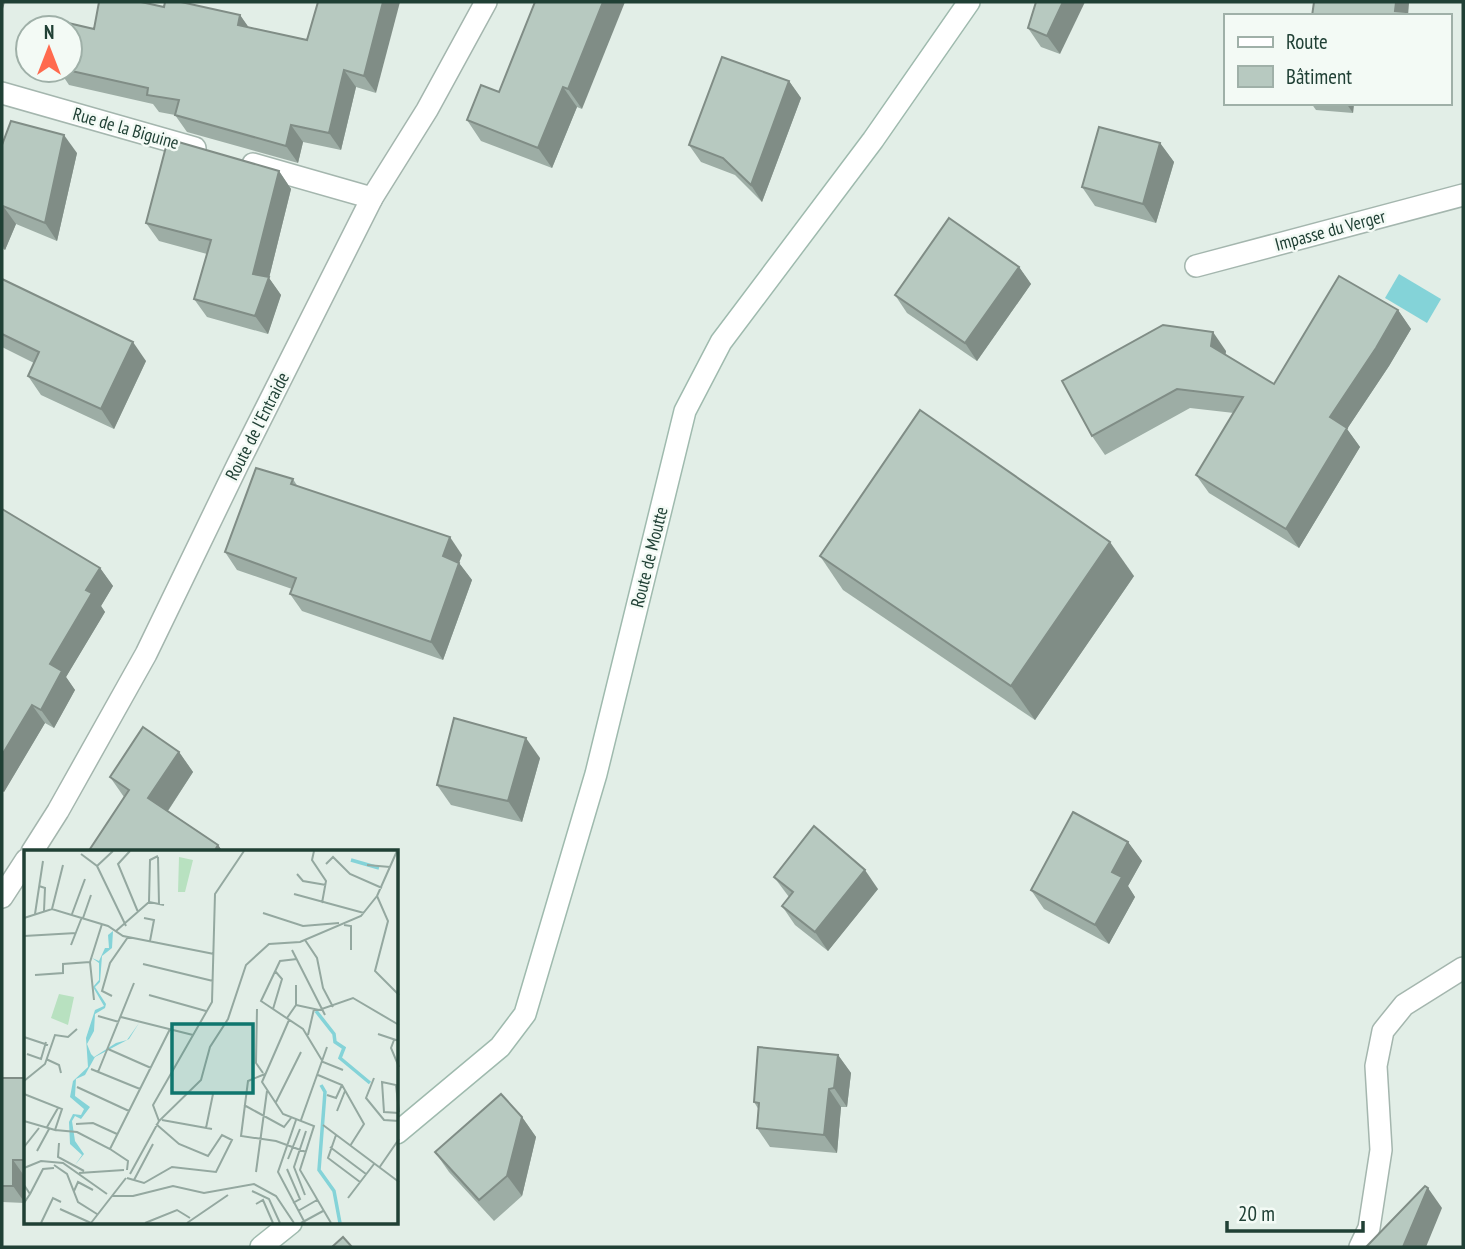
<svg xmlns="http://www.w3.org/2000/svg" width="1465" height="1249" font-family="'PT Sans Narrow',sans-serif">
  <rect width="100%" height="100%" fill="#e2eee7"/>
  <polygon fill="#84d3d8" points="1399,274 1441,299 1427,323 1385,298"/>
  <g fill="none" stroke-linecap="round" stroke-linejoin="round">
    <defs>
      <g id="minor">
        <polyline points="2,93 195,148"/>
        <polyline points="253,164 372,198"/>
        <polyline points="1196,266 1463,195"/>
        <polyline points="1360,1247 1369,1228 1381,1150 1376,1066 1383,1031 1404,1005 1463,968"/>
      </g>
      <g id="tertiary">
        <polyline points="32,852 58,811 146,654 238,464 372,198 427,110 486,2"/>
        <polyline points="2,897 26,860"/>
      </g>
      <g id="secondary">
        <polyline points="397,1133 500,1047 525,1014 596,774 685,411 721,342 873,140 969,2"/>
        <polyline points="261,1247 291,1223"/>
      </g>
    </defs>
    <use href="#minor" stroke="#a4b6ae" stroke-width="24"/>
    <use href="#tertiary" stroke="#a4b6ae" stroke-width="24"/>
    <use href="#secondary" stroke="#9fbaae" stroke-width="24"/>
    <use href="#minor" stroke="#fff" stroke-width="21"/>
    <use href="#tertiary" stroke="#fff" stroke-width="21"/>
    <use href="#secondary" stroke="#fff" stroke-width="21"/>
  </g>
  <g fill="#9dada5">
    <polygon points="318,2 376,93 356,87 341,150 303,142 298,163 187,132 175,115 159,112 153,104 69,85 59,70 67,70 94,29 164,7 240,15 248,27 307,40"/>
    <polygon points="535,2 582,109 577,107 552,168 481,141 467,120 499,92"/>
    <polygon points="1036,2 1060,54 1041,47 1028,28"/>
    <polygon points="789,81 801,98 762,202 735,175 701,162 689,145"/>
    <polygon points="1311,103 1354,103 1353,113 1316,110"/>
    <polygon points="1160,143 1174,162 1156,223 1095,206 1082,187"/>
    <polygon points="2,145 77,153 57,241 16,224 5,250 2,248"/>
    <polygon points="279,171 291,189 269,278 281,295 268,334 207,317 194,299 207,254 159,241 146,223"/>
    <polygon points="1019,267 1031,284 977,361 907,313 895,295"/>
    <polygon points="2,279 146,361 114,429 41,395 28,376 34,363 2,347"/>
    <polygon points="1398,310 1411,329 1389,366 1347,429 1360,447 1299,548 1209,493 1196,475 1234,413 1190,408 1105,455 1092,436 1226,351 1225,355 1274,384"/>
    <polygon points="293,479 298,487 462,555 459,563 472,580 443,660 302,611 290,594 292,589 237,570 225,552"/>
    <polygon points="2,509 100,568 113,586 101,606 105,612 66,677 75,690 54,728 45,723 4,792 2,791"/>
    <polygon points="820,556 1134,576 1035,720 843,590"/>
    <polygon points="179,752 193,772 168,811 218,845 223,852 88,852 124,797 110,777"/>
    <polygon points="540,758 522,822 451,805 437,785"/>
    <polygon points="1128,842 1142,861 1128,886 1135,897 1109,944 1044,909 1031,890"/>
    <polygon points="774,877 878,889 828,951 795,925 782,906 789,897"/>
    <polygon points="838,1055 851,1073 847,1107 841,1107 837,1153 770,1147 757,1128 759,1110 754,1102"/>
    <polygon points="2,1078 26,1081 26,1177 25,1177 25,1203 2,1202"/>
    <polygon points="522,1117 536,1137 522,1196 494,1221 449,1172 435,1152"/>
  </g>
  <g fill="#808d86">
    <polygon points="2,2 5,2 2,12"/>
    <polygon points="383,2 400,2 376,93 364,76"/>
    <polygon points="603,2 625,2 582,109 568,89"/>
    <polygon points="1063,2 1085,2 1060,54 1047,36"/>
    <polygon points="1396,2 1408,2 1409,3 1408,16 1399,16 1395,11"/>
    <polygon points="240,15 252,32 238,25"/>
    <polygon points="344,70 356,87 341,150 329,133"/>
    <polygon points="789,81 801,98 762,202 751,185"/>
    <polygon points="563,87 577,107 552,168 538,148"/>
    <polygon points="1346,103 1354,103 1353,113"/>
    <polygon points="291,125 303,142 298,163 286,146"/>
    <polygon points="64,135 77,153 57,241 45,223"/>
    <polygon points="1160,143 1174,162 1156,223 1143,204"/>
    <polygon points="279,171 291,189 269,278 281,295 268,334 255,316 253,274"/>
    <polygon points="3,206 16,224 5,250 2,244 2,209"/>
    <polygon points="1019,267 1031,284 977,361 965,343"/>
    <polygon points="1398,310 1411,329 1389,366 1347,429 1360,447 1299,548 1286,529 1330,417"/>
    <polygon points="1213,332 1226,351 1224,365 1211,346"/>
    <polygon points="133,342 146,361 114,429 101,409"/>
    <polygon points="450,537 462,555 455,573 443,556"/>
    <polygon points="1110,542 1134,576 1035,720 1011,686"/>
    <polygon points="459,563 472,580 443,660 431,642"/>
    <polygon points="100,568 113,586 101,606 105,612 66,677 75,690 54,728 41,710 50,664 86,590"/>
    <polygon points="32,705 45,723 4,792 2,789 2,755"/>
    <polygon points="526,738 540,758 522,822 508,801"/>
    <polygon points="179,752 193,772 163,818 148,798"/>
    <polygon points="1128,842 1142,861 1128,886 1135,897 1109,944 1095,925 1112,872"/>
    <polygon points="218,845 223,852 214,852"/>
    <polygon points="865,870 878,889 828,951 815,932"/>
    <polygon points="838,1055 851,1073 847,1107 834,1088"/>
    <polygon points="24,1078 26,1081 26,1114 24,1111"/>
    <polygon points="829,1089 841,1107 837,1153 824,1135"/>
    <polygon points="522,1117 536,1137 522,1196 507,1176"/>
    <polygon points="13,1160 25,1177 25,1203 13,1186"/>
    <polygon points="1428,1188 1442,1208 1426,1247 1403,1247"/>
  </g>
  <g fill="#b7c9c0" stroke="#808d86" stroke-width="2">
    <polygon points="99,2 141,2 164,7 165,2 181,2 240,15 238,25 307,40 318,2 383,2 364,76 344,70 329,133 291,125 286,146 175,115 179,100 147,95 148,88 67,70 70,70 70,28 66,28 68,23 94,29"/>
    <polygon points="535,2 603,2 568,89 563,87 538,148 467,120 481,85 499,92"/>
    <polygon points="1036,2 1063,2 1047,36 1028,28"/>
    <polygon points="1314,2 1396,2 1395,11 1406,12 1405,16 1312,16"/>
    <polygon points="722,57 789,81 751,185 723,158 689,145"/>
    <polygon points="11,121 64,135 45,223 3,206 2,209 2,145"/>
    <polygon points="1099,127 1160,143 1143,204 1082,187"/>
    <polygon points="168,139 279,171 253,274 269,277 255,316 194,299 211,240 146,223"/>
    <polygon points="949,218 1019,267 965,343 895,295"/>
    <polygon points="1339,276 1398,310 1376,348 1330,417 1347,428 1286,529 1196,475 1243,397 1177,389 1092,436 1062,381 1163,325 1213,332 1211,346 1274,384"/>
    <polygon points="2,279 133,342 101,409 28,376 39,352 2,334"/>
    <polygon points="920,410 1110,542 1011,686 820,556"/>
    <polygon points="256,468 293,479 291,484 450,537 443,556 459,563 431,642 290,594 296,578 225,552"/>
    <polygon points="2,509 100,568 86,590 92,593 50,664 62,671 41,710 32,705 2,755"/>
    <polygon points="454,718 526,738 508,801 437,785"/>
    <polygon points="143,727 179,752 148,798 218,845 214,852 88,852 129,790 110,777"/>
    <polygon points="1073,812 1128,842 1112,872 1122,877 1095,925 1031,890"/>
    <polygon points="814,826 865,870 815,932 782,906 793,892 774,877"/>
    <polygon points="758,1047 838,1055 834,1088 829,1089 824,1135 757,1128 759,1103 754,1102"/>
    <polygon points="2,1078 24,1078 24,1111 26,1111 26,1160 13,1160 13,1186 2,1186"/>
    <polygon points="501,1094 522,1117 507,1176 479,1200 435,1152"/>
    <polygon points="1425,1186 1428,1188 1403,1247 1366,1247"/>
    <polygon points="343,1237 352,1247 332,1247"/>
  </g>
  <g text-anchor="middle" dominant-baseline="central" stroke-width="5" stroke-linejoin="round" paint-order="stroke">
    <g font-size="18" fill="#204035" stroke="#f3faf5">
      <text transform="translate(126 128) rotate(16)">Rue de la Biguine</text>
      <text transform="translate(1330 230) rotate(-15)">Impasse du Verger</text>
      <text transform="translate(257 426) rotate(-63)">Route de l'Entraide</text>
      <text transform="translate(649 557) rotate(-76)">Route de Moutte</text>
    </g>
  </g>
  <g transform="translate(24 850)">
    <rect width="374" height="374" fill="#e2eee7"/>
    <path d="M155,7L169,10L161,42H154ZM35,144L50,147L44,175L27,168Z" fill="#b8e1c0"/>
    <path d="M89,81L88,98L78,106L76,132L71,137L82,154L81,158L71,164L70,181L63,194L67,204L70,207L92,193L103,190L115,173L105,189L71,207L61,225L52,229L51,246L66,257L57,269L51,266L48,271L51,291L60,304L51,315L58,305L46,294L45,272L49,264L57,265L60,259L46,247L49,231L64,217L62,188L71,160L80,156L69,137L75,130V113L68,108L75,111L81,98H85L84,85Z" fill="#84d3d8"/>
    <path fill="none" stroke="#84d3d8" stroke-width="3.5" d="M327,10L355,18M292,161L310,184L311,192L320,198L316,208L346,233M297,235L301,242L295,320L310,341L316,373"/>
    <path fill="none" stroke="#94a8a0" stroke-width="2" d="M106,1L94,14L114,62M290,1L288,10L302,31L298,53M57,4L73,16L102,76M134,6L126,10L125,52L140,55M134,7L135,54M302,14L309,7L326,24L358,38M343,15L366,17M73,16L89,1M273,24L279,31L302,35M15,36L21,38L20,61M270,44L340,63M353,46L373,1M353,46L364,71L351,121L375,145M28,59L39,15M239,63L279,76L315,73M11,64L19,11M48,64L61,29M0,68L28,59L84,76L99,86L190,104M59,68L67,45M120,68L130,70L126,91M320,75L327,76V100M92,81L125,52M0,86L52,83M281,90L293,108L299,138L309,157M47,95L58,67M268,100L301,165M273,109L256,111L237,151L279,179L299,212L319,220M119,114L189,131M11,125L39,123V114L66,112M125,145L182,161M88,146L78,141L86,113L104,87M70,150L66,112L78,74M272,155L295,160L329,148L375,175M233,159L232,213L239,223M249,159L258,129L251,121M74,166L95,172M97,167L169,185M263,168L272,155V135M265,170L238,232L259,264L290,276L276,320L307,373M354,184L375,191M284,185L290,159M0,187L24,195M370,190L367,198L375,217M84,199L127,218M3,204L17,209L22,192M22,209L35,215L37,223M67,219L116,239M74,222L110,133M241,224L224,231L217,286L252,291L282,302M294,225L318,235L340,274L326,296M350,228L342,248L360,270L375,271M0,231L21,214L31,185L44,187L53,179M53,237L105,261M0,244L38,259L31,280L0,271M303,245L312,248L318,235M252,252L277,202M220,255L260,277L267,268M313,261L321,241M375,262L372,235L358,232L360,262L375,263M138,270L188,279M272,270L254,322L281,373M277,270L303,197M135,271L129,255L188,152L191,44L220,1M52,274L69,273L93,284M299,275L375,332M23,277L34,258M182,278L189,244M31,280L53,282L86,299L104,311L103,320M312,285L304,308L336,332M35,293L34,307L60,321M0,297L15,278M306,297L342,324M86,299L146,179M13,301L25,279M264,309L276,279M30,315L43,324L54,352L73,364M0,318L17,311L39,313L83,344M355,318L375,289M263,319L276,349L269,353M232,322L243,241M55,323L100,320M106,324L135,271L177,230L186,197L204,169L222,115L245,94L276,92L337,66L353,46M103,328L120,333L148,317L192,322L208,290L198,285L184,306L155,294L132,274M110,330L129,294M0,335L6,344L0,353M50,341L54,332L69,340M228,341L245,349L256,373M6,344L19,319L30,318M281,345L270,317L282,281M88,346H109L149,336L180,343L230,334L252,346L270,373M324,348L350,314M232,354L239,350L249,373M36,359L67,373M274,361L293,350M17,373L29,348L37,352M67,373L102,328M121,373L153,360L166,368M163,373L204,345M277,373L299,361"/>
    <path fill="#0f766e" fill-opacity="0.15" stroke="#0f766e" stroke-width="3.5" d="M148,174H229V243H148Z"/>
    <rect width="374" height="374" fill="none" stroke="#204035" stroke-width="3.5"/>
  </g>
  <rect width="1465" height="1249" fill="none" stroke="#204035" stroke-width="7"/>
  <rect x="1224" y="14" width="228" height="91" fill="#f3faf5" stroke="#9fb0a8" stroke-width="2"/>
  <rect x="1238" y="37" width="35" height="10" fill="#ffffff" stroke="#9fb0a8" stroke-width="2"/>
  <text x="1286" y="49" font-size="21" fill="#204035">Route</text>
  <rect x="1238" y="66" width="35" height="21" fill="#b7c9c0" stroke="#9fb0a8" stroke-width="2"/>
  <text x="1286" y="84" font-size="21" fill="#204035">Bâtiment</text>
  <g transform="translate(49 49)"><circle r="33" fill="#f3faf5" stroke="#9fb0a8" stroke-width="2"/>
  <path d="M0-5L12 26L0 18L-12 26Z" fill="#ff6a4e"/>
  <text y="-10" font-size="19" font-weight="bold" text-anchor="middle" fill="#204035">N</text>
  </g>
  <path d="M1227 1221v10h136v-10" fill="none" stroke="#204035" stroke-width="3.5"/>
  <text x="1238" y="1221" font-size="21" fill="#204035" stroke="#f3faf5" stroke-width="5" paint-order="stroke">20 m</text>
</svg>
